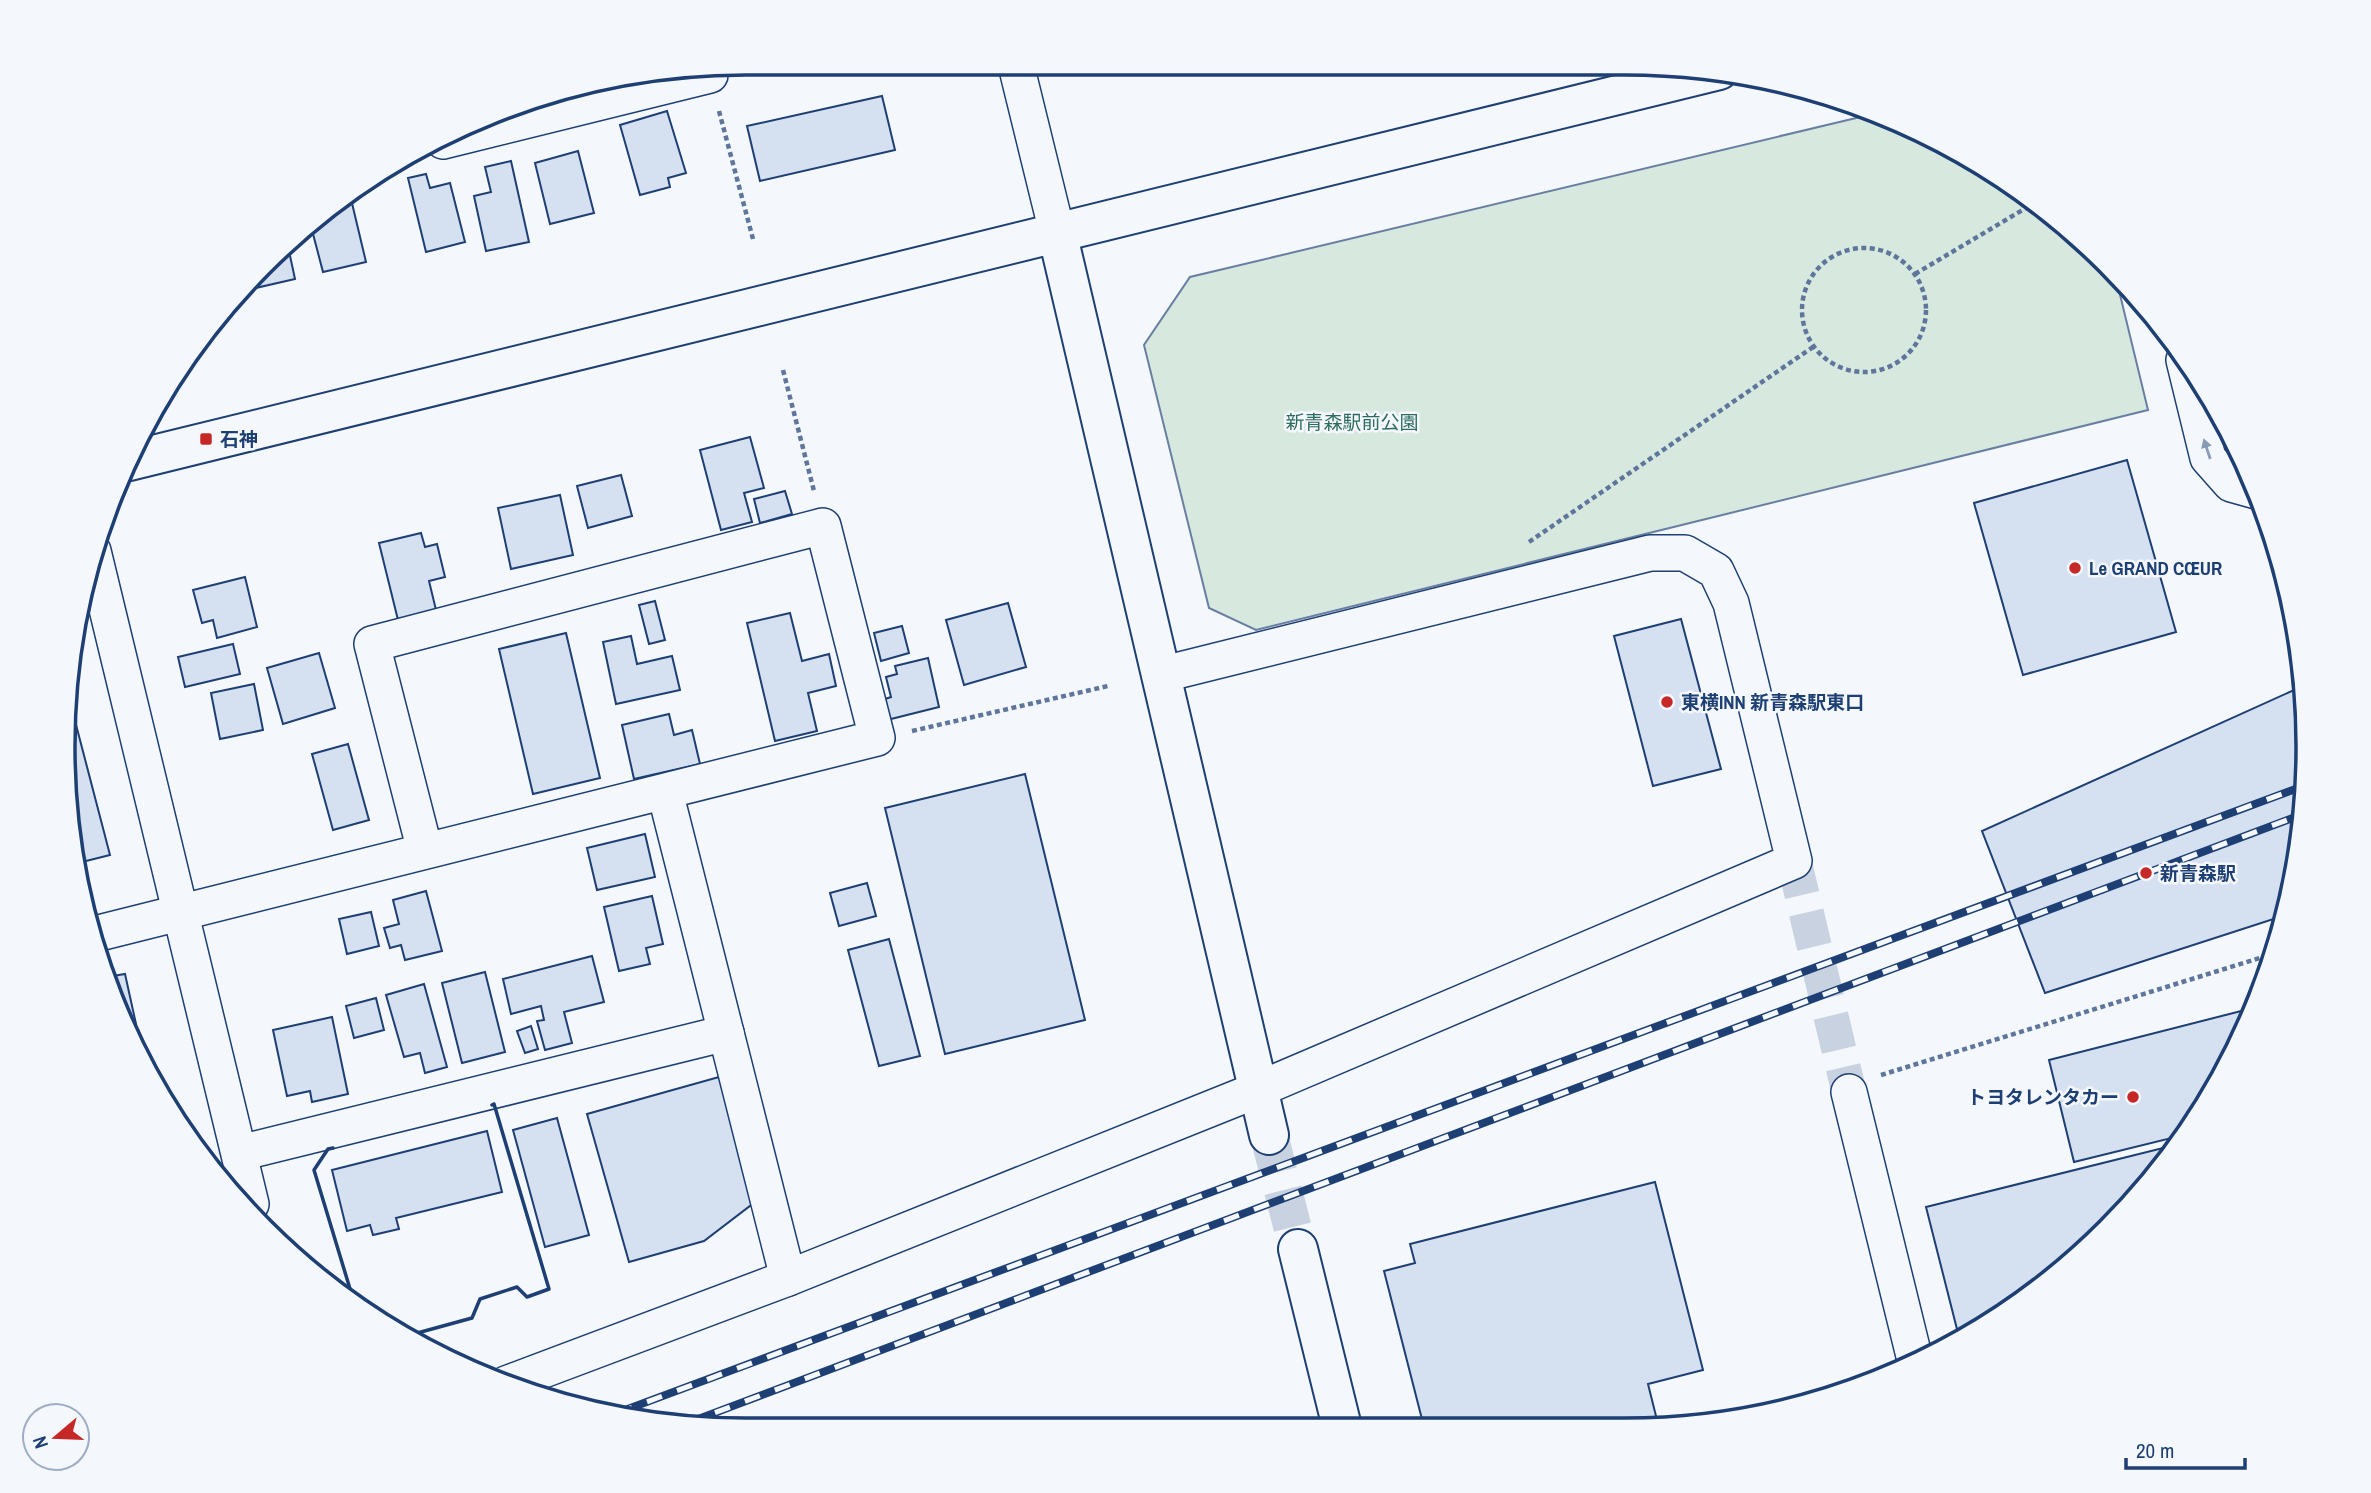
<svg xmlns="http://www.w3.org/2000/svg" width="2371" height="1493" font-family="'Archivo Narrow','Noto Sans JP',sans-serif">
  <rect width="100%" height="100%" fill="#f4f7fb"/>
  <polygon fill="#d7e8df" stroke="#687fa3" stroke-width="2" points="1877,113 1886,115 2041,204 2115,274 2148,410 1256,630 1209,608 1144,345 1190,277"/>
  <g fill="#d5e0f0" stroke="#1d3f73" stroke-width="2">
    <polygon points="882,96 895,150 760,181 747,126"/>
    <polygon points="667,111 686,173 668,178 670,187 640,195 620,125"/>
    <polygon points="578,151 594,213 550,224 535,163"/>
    <polygon points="511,161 529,242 486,251 474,196 491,192 485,167"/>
    <polygon points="426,174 430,188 450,183 465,242 426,252 408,178"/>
    <polygon points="351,199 366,262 323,272 312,230 343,200"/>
    <polygon points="289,251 295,279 247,290"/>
    <polygon points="750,437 764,488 744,493 752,522 721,530 700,450"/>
    <polygon points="2127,460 2176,632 2023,675 1974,503"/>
    <polygon points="621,475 632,516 588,528 577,486"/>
    <polygon points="785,491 792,514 760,523 754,499"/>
    <polygon points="560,495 573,555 511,569 498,508"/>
    <polygon points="421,533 425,547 437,544 445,577 429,581 436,610 398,620 379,543"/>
    <polygon points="245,577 257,627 217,638 213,620 202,623 193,590"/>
    <polygon points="655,601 665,640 649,644 639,605"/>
    <polygon points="1008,603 1026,667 964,685 946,620"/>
    <polygon points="790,613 802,661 829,654 836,686 808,693 817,731 775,741 747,623"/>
    <polygon points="1681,619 1721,769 1653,786 1614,636"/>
    <polygon points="902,626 909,653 881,661 874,633"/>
    <polygon points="566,633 600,778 533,794 499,649"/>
    <polygon points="631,636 637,664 672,656 680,690 616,704 603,642"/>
    <polygon points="233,644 240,674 185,687 178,657"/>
    <polygon points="319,653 335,708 283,724 267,668"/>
    <polygon points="928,658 939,707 887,720 882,700 891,697 886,677 897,674 895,666"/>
    <polygon points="254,684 263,730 220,739 211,693"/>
    <polygon points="2303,686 2307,792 2286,915 2045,993 1982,831"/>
    <polygon points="68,694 110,855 78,863 63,746"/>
    <polygon points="669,714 674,735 692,730 700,764 634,779 622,725"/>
    <polygon points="348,744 369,820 333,830 312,754"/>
    <polygon points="1025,774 1085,1020 945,1054 885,808"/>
    <polygon points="645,834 655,877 597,890 587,848"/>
    <polygon points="867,883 876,916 839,926 830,893"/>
    <polygon points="426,891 442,951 405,960 401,945 390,948 384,928 399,924 393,900"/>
    <polygon points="652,896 663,944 646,948 650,964 619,971 604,907"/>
    <polygon points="371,912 379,946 347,954 339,919"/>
    <polygon points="889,939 920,1056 879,1066 848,950"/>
    <polygon points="592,956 604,1002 564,1012 572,1043 545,1050 537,1021 544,1020 541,1006 511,1014 503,979"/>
    <polygon points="485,972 505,1052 462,1063 442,983"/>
    <polygon points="125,974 136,1024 125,1026 107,977"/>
    <polygon points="424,984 447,1067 425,1073 420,1053 404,1057 386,995"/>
    <polygon points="376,998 384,1030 354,1038 346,1006"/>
    <polygon points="2253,1008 2237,1049 2184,1135 2074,1162 2049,1060"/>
    <polygon points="332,1017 348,1094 312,1102 310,1091 287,1096 273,1030"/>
    <polygon points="531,1026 538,1049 525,1053 517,1031"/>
    <polygon points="719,1077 755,1202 704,1241 629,1262 587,1114"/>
    <polygon points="557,1118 589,1235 545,1247 513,1130"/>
    <polygon points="487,1131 502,1192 396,1218 399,1229 373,1235 370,1225 347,1231 332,1170"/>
    <polygon points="2179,1144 2167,1163 2075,1261 1960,1341 1926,1207"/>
    <polygon points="1655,1182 1703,1370 1648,1384 1659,1428 1456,1428 1456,1424 1443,1428 1424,1427 1384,1271 1415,1263 1410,1244"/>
  </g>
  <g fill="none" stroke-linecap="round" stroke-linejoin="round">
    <polyline stroke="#c9d2e0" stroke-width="35" stroke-dasharray="35 18" stroke-linecap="butt" points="1794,861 1849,1092"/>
    <polyline stroke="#c9d2e0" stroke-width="38" stroke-dasharray="38 19" stroke-linecap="butt" points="1269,1135 1298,1249"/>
    <defs>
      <g id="street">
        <polyline points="1016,65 1057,232"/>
        <polyline points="443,141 710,75 709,69"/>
        <polyline points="2184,360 2208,458 2231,484 2256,491"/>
        <polyline points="93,551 251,1204"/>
        <polyline points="665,792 788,1278"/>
        <polyline points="91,935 877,738 823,526 372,644 425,851"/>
        <polyline points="1849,1092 1915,1360"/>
        <polyline points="240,1153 726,1033"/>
        <polyline points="506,1384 788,1278 1257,1090 1794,861 1731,603 1716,571 1685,553 1650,553 1160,675"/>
      </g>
      <g id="secondary">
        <polyline points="1057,232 1269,1135"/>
        <polyline points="129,461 1719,70"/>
        <polyline points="1298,1249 1342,1427"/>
      </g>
    </defs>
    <use href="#street" stroke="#1d3f73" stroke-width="38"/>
    <use href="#secondary" stroke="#1d3f73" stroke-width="42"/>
    <g stroke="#5e769c" stroke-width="4.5" stroke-dasharray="5 3.5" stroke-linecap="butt">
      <polyline points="719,111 753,239"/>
      <circle cx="1864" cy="310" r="62"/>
      <polyline points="1915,274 2036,202"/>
      <polyline points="783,370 814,491"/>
      <polyline points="1529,542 1813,347"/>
      <polyline points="912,731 1108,686"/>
      <polyline points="1881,1075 2273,954"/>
    </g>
    <use href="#street" stroke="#f4f7fb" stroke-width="35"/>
    <use href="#secondary" stroke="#f4f7fb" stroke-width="38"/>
    <defs>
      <g id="rail">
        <polyline points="617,1413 2306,785"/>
        <polyline points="685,1424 2303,814"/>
      </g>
    </defs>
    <use href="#rail" stroke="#1d3f73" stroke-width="8"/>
    <use href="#rail" stroke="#f4f7fb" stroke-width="5" stroke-dasharray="16" stroke-linecap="butt"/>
    <g stroke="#1d3f73" stroke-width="3.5">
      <polyline points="333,1148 328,1149 314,1170 354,1302"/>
      <polyline points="410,1335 472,1318 480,1299 517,1287 527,1297 549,1289 494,1104 492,1105"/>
    </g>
  </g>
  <defs><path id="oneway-solid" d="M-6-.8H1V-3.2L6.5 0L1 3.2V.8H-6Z" transform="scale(1.75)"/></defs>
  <use fill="#889bb7" href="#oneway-solid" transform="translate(2207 449) rotate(-108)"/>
  <g fill="#c62828" stroke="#f4f7fb" stroke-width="2.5">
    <rect x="199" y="432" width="14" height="14" rx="3.5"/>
    <circle cx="2075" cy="568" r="7"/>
    <circle cx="1667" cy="702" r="7"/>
    <circle cx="2146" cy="873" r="7"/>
    <circle cx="2133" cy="1097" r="7"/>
  </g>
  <g text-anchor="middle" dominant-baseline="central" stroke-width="5" stroke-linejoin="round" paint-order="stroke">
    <g font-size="19" fill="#2c6c60" stroke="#f4f7fb">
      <text x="1352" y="422">新青森駅前公園</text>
    </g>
    <g font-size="19" font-weight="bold" fill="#1d3f73" stroke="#f4f7fb" text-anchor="start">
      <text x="220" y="439">石神</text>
      <text x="2089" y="568">Le GRAND CŒUR</text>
      <text x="1681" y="702">東横INN 新青森駅東口</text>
      <text x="2160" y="873">新青森駅</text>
      <text x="2119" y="1097" text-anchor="end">トヨタレンタカー</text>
    </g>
  </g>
  <path d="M0 0H2371V1493H0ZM746 75H1625A671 671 0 0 1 2296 746V747A671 671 0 0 1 1625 1418H746A671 671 0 0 1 75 747V746A671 671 0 0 1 746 75Z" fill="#f4f7fb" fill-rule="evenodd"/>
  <path fill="none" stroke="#1d3f73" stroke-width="3.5" d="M746 75H1625A671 671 0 0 1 2296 746V747A671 671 0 0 1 1625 1418H746A671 671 0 0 1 75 747V746A671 671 0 0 1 746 75Z"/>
  <g transform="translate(56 1437) rotate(251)"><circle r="33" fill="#f4f7fb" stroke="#9eadc5" stroke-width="2"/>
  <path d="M0-5L12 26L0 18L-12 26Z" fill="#c62828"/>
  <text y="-10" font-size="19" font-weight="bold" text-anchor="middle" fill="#1d3f73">N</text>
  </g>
  <path d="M2126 1458v10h119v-10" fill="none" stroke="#1d3f73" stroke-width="3.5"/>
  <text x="2136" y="1458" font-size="21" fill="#1d3f73" stroke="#f4f7fb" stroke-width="5" paint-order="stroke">20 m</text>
</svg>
